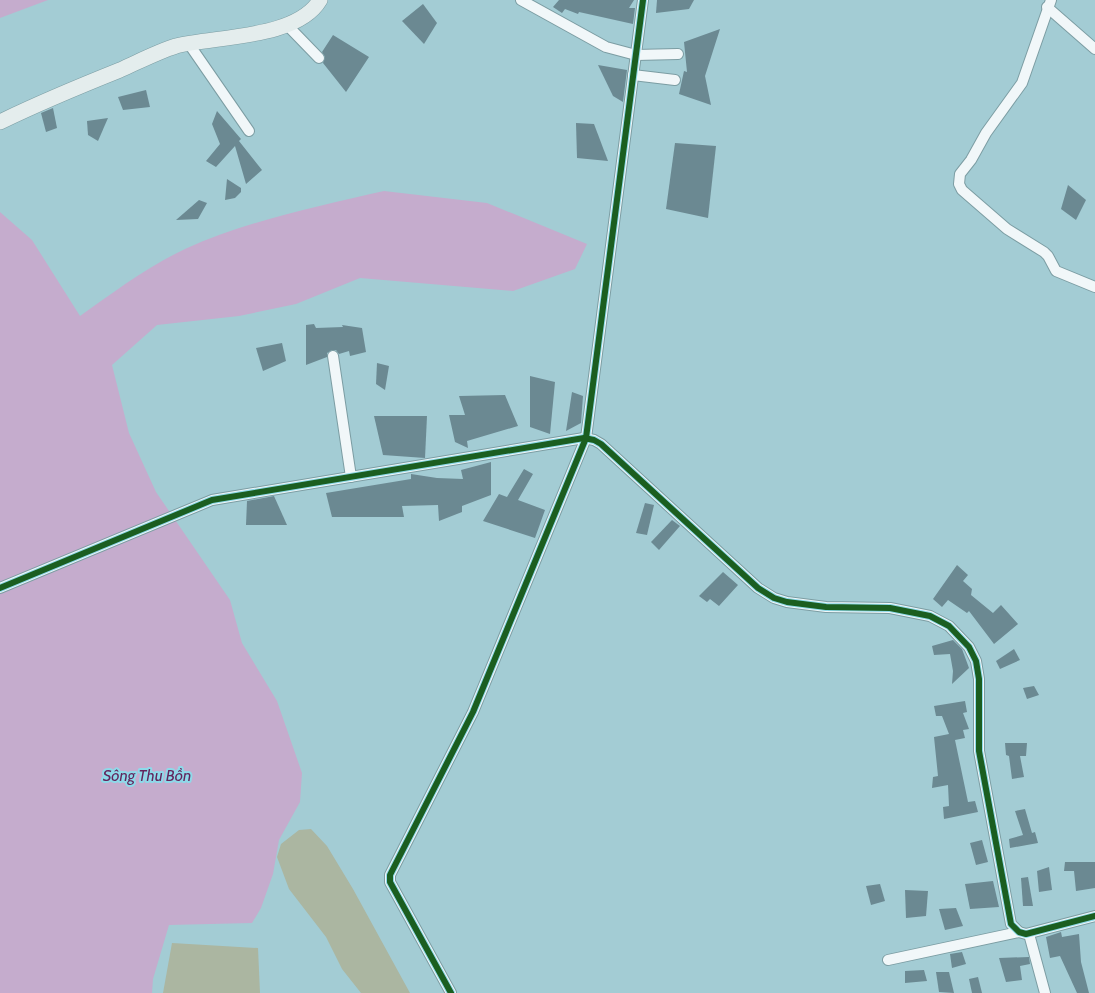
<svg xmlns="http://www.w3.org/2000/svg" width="1095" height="993" font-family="Cabin,sans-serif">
  <rect width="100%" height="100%" fill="#a3ccd4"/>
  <g fill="#abb6a1">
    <polygon points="311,829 327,846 353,889 410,993 361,993 342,969 326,937 289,889 277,857 281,844 299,830"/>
    <polygon points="172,943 258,948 260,993 163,993"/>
  </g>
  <g fill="#c5accd">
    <polygon points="0,0 48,0 0,18"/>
    <path d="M384,191L487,203L587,244L575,269L513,291L360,278L296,304L239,316L157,325L112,365L129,433L156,492L230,600L242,643L277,701L302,773L300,802L279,840L273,874L261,908L252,923L169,925L153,979L152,993H0V212L32,240L80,316C114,292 147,267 185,249C246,221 319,206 384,191Z"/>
  </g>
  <g fill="#6b8992">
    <polygon points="559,0 634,0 629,8 635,8 633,24 579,12 578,14 565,9 562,13 553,7"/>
    <polygon points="657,0 694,0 689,9 656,13"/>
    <polygon points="423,4 437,23 424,44 402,21"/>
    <polygon points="720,29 705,76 711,105 679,94 684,71 687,72 684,42"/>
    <polygon points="333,35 369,57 346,92 323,63 325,57 322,52"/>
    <polygon points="598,65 627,70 623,102 613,96"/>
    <polygon points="146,90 150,107 123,110 118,97"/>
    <polygon points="53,108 57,128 46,132 41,113"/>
    <polygon points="217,111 241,139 239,141 262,170 246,184 235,146 216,167 206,161 220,144 212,124"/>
    <polygon points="108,118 98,141 88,135 87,121"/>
    <polygon points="576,123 594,124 608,161 577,158"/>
    <polygon points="675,143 716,146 708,218 666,209"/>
    <polygon points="227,179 241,188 241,192 235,198 225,200"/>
    <polygon points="1068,185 1086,200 1076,220 1061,209"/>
    <polygon points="199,200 207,203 198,219 176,220"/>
    <polygon points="314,324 316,328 343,327 342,325 362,328 366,352 350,356 349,351 339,354 336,350 332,350 327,353 327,357 306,365 306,325"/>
    <polygon points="282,343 286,361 263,371 256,348"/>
    <polygon points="377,363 389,366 385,390 376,384"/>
    <polygon points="530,376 555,382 550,434 530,427"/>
    <polygon points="572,392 583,396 581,423 566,431"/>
    <polygon points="505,395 518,426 467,441 468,448 455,442 449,415 465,415 459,396"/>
    <polygon points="374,416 427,416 425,458 383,455"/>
    <polygon points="491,462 491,495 462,506 462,512 439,521 438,505 402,506 404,517 332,517 326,493 411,479 411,474 437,478 463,479 461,470"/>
    <polygon points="524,469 533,474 518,500 545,510 535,538 483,521 499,494 507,497"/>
    <polygon points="274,496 287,525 246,525 247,501"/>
    <polygon points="645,503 654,505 647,535 636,533"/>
    <polygon points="672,520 680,526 659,550 651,542"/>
    <polygon points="957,565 968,575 963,581 972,589 971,595 993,613 1001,605 1018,624 994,644 969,611 967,613 948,600 942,607 933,599"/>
    <polygon points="723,572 738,585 719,606 710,599 707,602 699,596"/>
    <polygon points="953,640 962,649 969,668 952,684 953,671 950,654 934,655 932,646"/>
    <polygon points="1014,649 1020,660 1000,669 996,661"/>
    <polygon points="1034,686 1039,695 1027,699 1023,688"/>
    <polygon points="965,701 967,712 963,713 969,729 963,730 965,738 955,740 968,802 975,801 978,812 944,819 943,807 949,806 948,785 932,788 933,777 938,776 934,737 949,734 942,716 936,716 934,706"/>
    <polygon points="1005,743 1027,743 1026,756 1020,756 1024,777 1012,779 1009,756 1006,755"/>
    <polygon points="1025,809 1032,833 1035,832 1038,843 1010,848 1009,839 1023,835 1015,811"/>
    <polygon points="982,840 988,862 976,865 970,843"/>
    <polygon points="1065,862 1095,862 1095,888 1076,891 1074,871 1064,871"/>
    <polygon points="1049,867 1052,890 1039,892 1037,871"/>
    <polygon points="1028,877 1033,906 1023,906 1021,878"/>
    <polygon points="993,881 999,907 970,909 965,884"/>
    <polygon points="880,884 885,901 871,905 866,886"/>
    <polygon points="905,890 928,891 926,916 906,918"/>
    <polygon points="956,908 963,926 945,930 939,909"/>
    <polygon points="1061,932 1062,937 1079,934 1081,962 1089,993 1077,993 1060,956 1050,958 1046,937"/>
    <polygon points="962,952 966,964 952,968 950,954"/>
    <polygon points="1029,957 1030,964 1020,966 1022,980 1006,982 999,958"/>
    <polygon points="924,970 927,981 905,983 905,971"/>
    <polygon points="936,972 949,972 954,993 939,992"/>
    <polygon points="978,977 982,993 972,993 969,979"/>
  </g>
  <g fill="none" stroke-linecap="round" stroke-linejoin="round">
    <defs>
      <g id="street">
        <polyline points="521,0 606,47 636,55 678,54"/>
        <polyline points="1051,0 1022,83 986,133 971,160 960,174 959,184 962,190 1007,229 1044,252 1048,256 1056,271 1095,287"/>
        <polyline points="1047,7 1095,49"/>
        <polyline points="287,25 319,58"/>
        <polyline points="189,44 249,131"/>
        <polyline points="633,75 675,80"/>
        <polyline points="333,356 351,477"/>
        <polyline points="0,588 212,500 584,438 594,440 601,444 758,588 774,598 787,602 826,607 890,608 930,616 949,626 969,647 976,661 979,679 979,751 1011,924 1019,932 1026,934 1095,916"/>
        <polyline points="1029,934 1045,993"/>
        <polyline points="888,960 1019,932"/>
        <polyline points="451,993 390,882 390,875 473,712 586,438 643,0"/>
      </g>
      <path id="secondary" d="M0,122C39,103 80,86 120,70C138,62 157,52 176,46C215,36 297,39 320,0"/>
    </defs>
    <use href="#street" stroke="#7c9da3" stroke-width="12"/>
    <use href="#secondary" stroke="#7c9da3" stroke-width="16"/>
    <use href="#street" stroke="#f1f7f9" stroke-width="10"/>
    <use href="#secondary" stroke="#e4eded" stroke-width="15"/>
    <defs>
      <g id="cycleway">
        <polyline points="0,588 212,500 584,438 594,440 601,444 758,588 774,598 787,602 826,607 890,608 930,616 949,626 969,647 976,661 979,679 979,751 1011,924 1019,932 1026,934 1095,916"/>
        <polyline points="451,993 390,882 390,875 473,712 586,438 643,0"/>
      </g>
    </defs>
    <use href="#cycleway" stroke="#8ed9e9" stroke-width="8"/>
    <use href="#cycleway" stroke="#1b5e20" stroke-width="6"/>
  </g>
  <g text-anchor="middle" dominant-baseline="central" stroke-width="4" stroke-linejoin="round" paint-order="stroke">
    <g font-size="16" font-style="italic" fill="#63255c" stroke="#8ed9e9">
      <text x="147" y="775">Sông Thu Bồn</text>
    </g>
  </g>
</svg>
